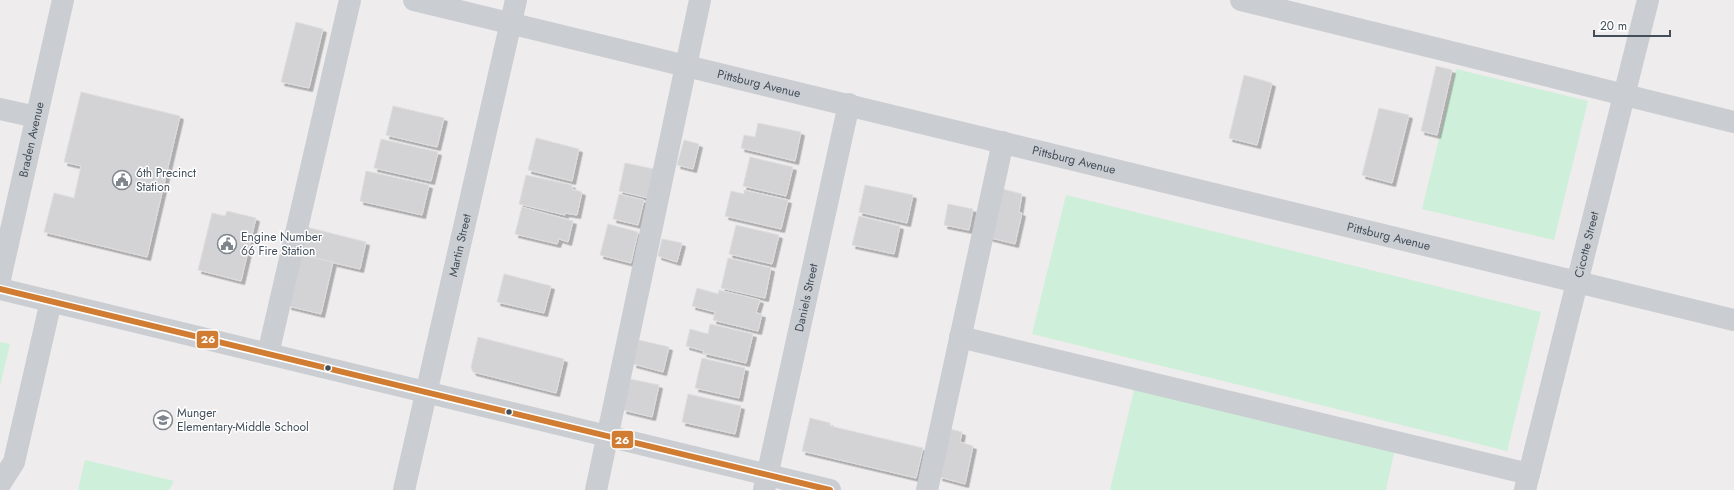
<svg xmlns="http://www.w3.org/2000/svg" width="1734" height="490" font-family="Jost,sans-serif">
  <defs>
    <filter id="shadow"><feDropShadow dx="3.5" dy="3.5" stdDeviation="0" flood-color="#0004"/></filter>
  </defs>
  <rect width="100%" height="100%" fill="#eeecec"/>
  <g fill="#ceefda">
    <polygon points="1456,69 1588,101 1554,240 1422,209"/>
    <polygon points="1066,195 1541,312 1507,451 1032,334"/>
    <polygon points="0,342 10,344 0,386"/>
    <polygon points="1135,386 1395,448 1386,490 1110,490"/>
    <polygon points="85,460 174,481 169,490 78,490"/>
  </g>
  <g fill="#d3d3d5" stroke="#dededf" filter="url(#shadow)">
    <polygon points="296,22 323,29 309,88 281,82"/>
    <polygon points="1436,66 1452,70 1437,135 1421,131"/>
    <polygon points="1244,75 1272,83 1257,145 1229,138"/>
    <polygon points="81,92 180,116 147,257 44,232 54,193 74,198 81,166 64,162"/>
    <polygon points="393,106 444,118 437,147 386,135"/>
    <polygon points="1379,108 1409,115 1392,183 1362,175"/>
    <polygon points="758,123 801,132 795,161 741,148 744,135 755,137"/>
    <polygon points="536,138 579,149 572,181 528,170"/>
    <polygon points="381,139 438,152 431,181 374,168"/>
    <polygon points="684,140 699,144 693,169 677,165"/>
    <polygon points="750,157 793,167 786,196 743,186"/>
    <polygon points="625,163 654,169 648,198 619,191"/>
    <polygon points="366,171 429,185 422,215 360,201"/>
    <polygon points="526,175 572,185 572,189 582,192 577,215 565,213 565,215 519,204"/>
    <polygon points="865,185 913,195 907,223 859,212"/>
    <polygon points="999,188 1022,194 1019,212 1022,213 1015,244 987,237"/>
    <polygon points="744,190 788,200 781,229 725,216 731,191 744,194"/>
    <polygon points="619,194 644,200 638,225 613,219"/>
    <polygon points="948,204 973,209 969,230 944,225"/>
    <polygon points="522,207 573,221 568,242 559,239 557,244 515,234"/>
    <polygon points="227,211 256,218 241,281 198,270 212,213 225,216"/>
    <polygon points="859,216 900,226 894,254 852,245"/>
    <polygon points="608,224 638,232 631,263 600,255"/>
    <polygon points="736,225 779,235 772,264 729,254"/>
    <polygon points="306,227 366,242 360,269 300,255"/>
    <polygon points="662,239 682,243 677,262 658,256"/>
    <polygon points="300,255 333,262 321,314 288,306"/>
    <polygon points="728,258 771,268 765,298 721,288"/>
    <polygon points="504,274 551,286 544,313 497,302"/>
    <polygon points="697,288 718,294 719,290 760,300 756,313 762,314 758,331 713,320 715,312 692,306"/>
    <polygon points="710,324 753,334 746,363 703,353 704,351 686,346 690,329 708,334"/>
    <polygon points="478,337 564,359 556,393 473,372 471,367"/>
    <polygon points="639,340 669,347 663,372 633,364"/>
    <polygon points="702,358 745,368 739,398 695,388"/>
    <polygon points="630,379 659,385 652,417 623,410"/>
    <polygon points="688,394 741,406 735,434 682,422"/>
    <polygon points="810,418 830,423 830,426 923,448 916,478 802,451"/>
    <polygon points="950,429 962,432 960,442 973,446 965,484 939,477"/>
  </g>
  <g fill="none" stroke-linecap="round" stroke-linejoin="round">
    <g stroke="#cacdd1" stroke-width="22">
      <path id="s1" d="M414,0L1734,320"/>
      <polyline points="1241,0 1734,122"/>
      <polyline points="0,109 36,117"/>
      <path id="s2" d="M0,279L63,0"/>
      <polyline points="0,289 830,490"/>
      <polyline points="960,337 1529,474"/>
      <polyline points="268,354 350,0"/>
      <polyline points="0,484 14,462 51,301"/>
      <path id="s3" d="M404,490L516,0"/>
      <polyline points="596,490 700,0"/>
      <path id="s4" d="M764,490L849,104"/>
      <polyline points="927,490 1003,142"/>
      <path id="s5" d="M1525,490L1648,0"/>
    </g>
    <defs>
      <polyline id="bus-1" points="0,289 830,490"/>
    </defs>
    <use href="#bus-1" stroke="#fff" stroke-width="9"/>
    <use href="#bus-1" stroke="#d07c32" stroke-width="6"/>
  </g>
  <defs>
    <symbol id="civic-ring" viewBox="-11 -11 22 22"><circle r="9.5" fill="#fff" stroke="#7e858d" stroke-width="1.5"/><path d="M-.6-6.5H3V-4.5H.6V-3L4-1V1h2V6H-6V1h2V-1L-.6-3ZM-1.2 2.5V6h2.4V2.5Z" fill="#7e858d"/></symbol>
    <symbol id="school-ring" viewBox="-11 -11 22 22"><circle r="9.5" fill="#fff" stroke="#7e858d" stroke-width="1.5"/><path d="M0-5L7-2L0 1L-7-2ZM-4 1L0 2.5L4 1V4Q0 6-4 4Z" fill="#7e858d"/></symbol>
  </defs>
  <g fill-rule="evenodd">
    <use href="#civic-ring" x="111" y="169" width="22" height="22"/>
    <use href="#civic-ring" x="216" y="233" width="22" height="22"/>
    <use href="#school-ring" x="152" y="409" width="22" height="22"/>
  </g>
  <g fill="#424e5a" stroke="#fff" stroke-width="1.5">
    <circle cx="328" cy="368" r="3.5"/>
    <circle cx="509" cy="412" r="3.5"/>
  </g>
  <g text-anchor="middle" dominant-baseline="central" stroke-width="3" stroke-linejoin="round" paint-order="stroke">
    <g font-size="12" fill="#424e5a" stroke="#fff">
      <text stroke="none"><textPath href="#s1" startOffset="355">Pittsburg Avenue</textPath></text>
      <text stroke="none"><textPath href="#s2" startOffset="143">Braden Avenue</textPath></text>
      <text stroke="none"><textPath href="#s1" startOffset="679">Pittsburg Avenue</textPath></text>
      <text stroke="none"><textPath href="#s1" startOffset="1003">Pittsburg Avenue</textPath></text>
      <text stroke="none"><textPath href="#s3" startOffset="251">Martin Street</textPath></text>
      <text stroke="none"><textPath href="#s5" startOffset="253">Cicotte Street</textPath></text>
      <text stroke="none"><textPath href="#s4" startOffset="197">Daniels Street</textPath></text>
    </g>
    <g font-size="12" fill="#424e5a" stroke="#fff" text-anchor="start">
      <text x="136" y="173">6th Precinct<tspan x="136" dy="14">Station</tspan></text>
      <text x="241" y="237">Engine Number<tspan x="241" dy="14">66 Fire Station</tspan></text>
      <text x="177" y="413">Munger<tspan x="177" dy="14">Elementary-Middle School</tspan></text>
    </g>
  </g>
  <g stroke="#fff" stroke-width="1.5">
    <rect x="196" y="330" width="23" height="19" rx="4" fill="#d07c32"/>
    <rect x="611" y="430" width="23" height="19" rx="4" fill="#d07c32"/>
  </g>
  <g font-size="11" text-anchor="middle" font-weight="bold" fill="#fff">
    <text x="208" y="343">26</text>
    <text x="622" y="444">26</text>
  </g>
  <path d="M1594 30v6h76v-6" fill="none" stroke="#424e5a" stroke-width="2"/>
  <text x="1600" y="30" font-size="12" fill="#424e5a" stroke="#ffffff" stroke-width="3" paint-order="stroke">20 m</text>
</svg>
